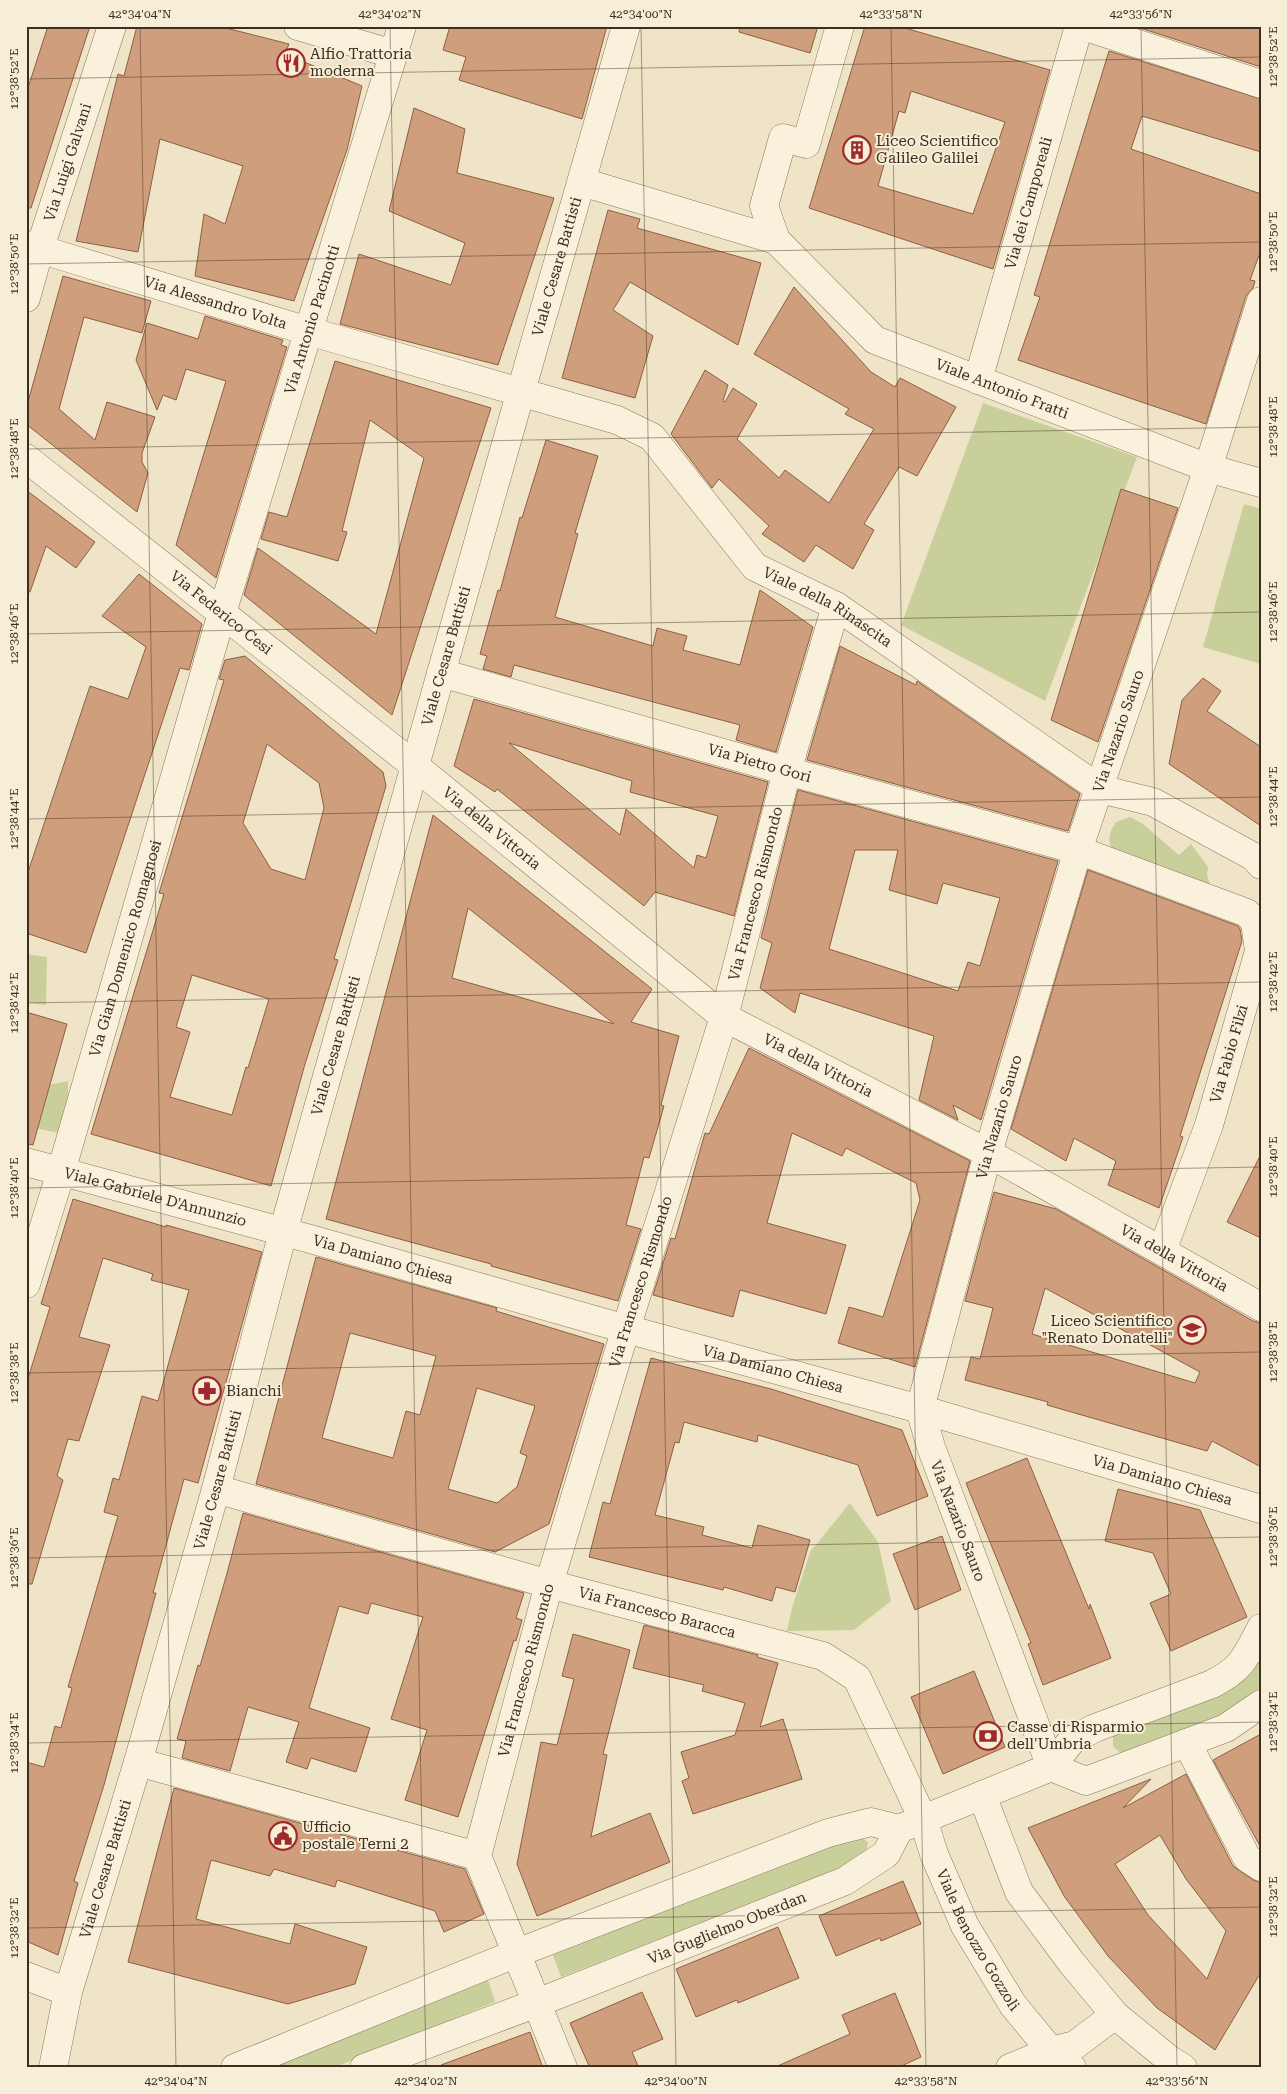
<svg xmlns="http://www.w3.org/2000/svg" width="1287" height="2094" font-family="'Roboto Serif',serif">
  <rect width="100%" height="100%" fill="#f0e4c8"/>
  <g fill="#c9cf9b">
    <polygon points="983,403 1137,457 1045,701 901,625"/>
    <polygon points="1244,504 1261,509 1261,664 1203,647"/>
    <path d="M1130,817L1143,824L1179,855L1191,844L1208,867L1207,875L1211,888L1113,850C1106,840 1110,831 1116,822Z"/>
    <polygon points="26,954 47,957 46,1005 26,1002"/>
    <polygon points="68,1081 68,1135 26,1126 48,1085"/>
    <polygon points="850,1503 878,1542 891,1601 854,1630 787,1631 792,1608 810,1552"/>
    <polygon points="1261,1649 1261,1689 1235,1709 1194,1728 1122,1755 1113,1746 1113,1732 1186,1709 1224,1690"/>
    <polygon points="856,1834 868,1842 866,1859 561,1977 553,1955"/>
    <polygon points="488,1980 495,2002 333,2068 262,2068"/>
  </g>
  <g fill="#cf9f7d" stroke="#8d5f41" fill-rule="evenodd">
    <polygon points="48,26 90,26 31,208 26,208 26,94"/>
    <polygon points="137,26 218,26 289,44 285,54 362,86 347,150 294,301 195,276 204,214 225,224 243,166 160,139 138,252 76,241 118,74 124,76"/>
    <polygon points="450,26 607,26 582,119 459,80 466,57 443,50"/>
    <polygon points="740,26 818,26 810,53 739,32"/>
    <path d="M865,26H898L1050,70L993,269L809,208ZM911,91L1005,122L973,214L878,186L899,111L905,113Z"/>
    <polygon points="1134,26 1261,26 1261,67"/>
    <polygon points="1109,51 1261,99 1261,152 1142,116 1131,149 1261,194 1261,250 1250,280 1255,281 1253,288 1246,296 1206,424 1018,360 1040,297 1034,295"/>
    <polygon points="414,108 465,129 457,173 554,198 498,365 340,324 359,254 451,285 465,243 389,211"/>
    <polygon points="608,210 640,219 637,228 761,263 738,345 630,282 613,310 653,336 635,398 562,378"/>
    <polygon points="63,276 151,301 142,333 84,317 59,409 95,440 107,402 155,417 142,453 142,462 148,473 137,512 26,424 26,409"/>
    <polygon points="794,287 871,372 895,387 900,378 956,407 917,476 899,467 864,524 874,530 853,569 816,545 804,562 762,534 769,526 719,479 712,488 671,434 705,370 728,385 723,401 725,402 733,388 757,404 737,439 779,478 785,470 829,503 874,429 845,414 849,409 754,354"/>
    <polygon points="205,316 283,340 281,345 287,347 216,578 176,545 226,381 186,369 176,400 163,395 157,410 136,360 147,323 198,339"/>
    <polygon points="335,361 491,408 392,715 244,595 258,548 376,634 424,458 370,420 342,531 347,532 338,561 261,539 269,512 287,517"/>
    <polygon points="546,440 598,456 575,533 578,534 555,617 653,646 657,628 687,636 683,650 740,665 760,590 813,627 776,752 736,740 740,725 514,665 511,677 483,669 487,656 480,654 498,590 500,591 520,517 522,518"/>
    <polygon points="1121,489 1178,508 1098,742 1051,720"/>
    <polygon points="26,490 95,542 76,568 46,546 30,592 26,591"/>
    <polygon points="139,574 202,624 189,670 180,668 86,953 26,933 26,878 90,686 128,699 146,647 102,616"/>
    <polygon points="840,646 916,685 917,681 1080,794 1068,831 807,760"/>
    <path d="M245,656L383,772L386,786L334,959L338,960L305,1064L271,1186L91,1134L164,894L159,893L224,680L219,679L225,660ZM267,744L319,783L324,808L305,880L271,869L243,823ZM192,975L269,999L248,1068L246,1067L232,1115L170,1097L190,1032L176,1027Z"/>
    <polygon points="1203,678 1221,691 1207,711 1261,747 1261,826 1169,764 1182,700"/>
    <path d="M474,699L768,782L734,916L655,892L644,906L497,789L495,792L454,766ZM509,743L632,781L630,792L718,816L706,858L697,855L694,868L626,809L620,835Z"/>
    <path d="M798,790L1058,861L981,1120L953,1105L958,1120L919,1100L934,1036L800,993L795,1013L760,988L772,943L761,938ZM855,850H898L889,890L937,904L943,883L1000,898L980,966L968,962L958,991L829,949Z"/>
    <path d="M433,815L652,989L631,1022L679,1036L661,1105L664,1106L649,1158L644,1157L626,1225L641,1229L618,1301L491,1266V1264L326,1219ZM468,908L614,1024L452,978Z"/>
    <polygon points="1088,870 1238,926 1240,929 1242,941 1180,1136 1183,1137 1159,1208 1108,1185 1116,1161 1074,1138 1066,1161 1011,1129"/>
    <polygon points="26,1012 67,1024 33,1145 26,1144"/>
    <polygon points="749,1048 970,1161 915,1367 838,1343 849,1307 883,1317 920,1200 916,1183 846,1148 842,1156 792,1133 767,1223 846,1245 826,1314 740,1290 733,1317 653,1295 671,1238 675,1239 705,1133 709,1134"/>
    <polygon points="1261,1154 1261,1238 1227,1222"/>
    <path d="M994,1192L1056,1209L1253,1321L1261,1323V1467L1212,1441L1207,1451L1047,1405L1048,1402L965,1380L971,1357L980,1359L993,1308L965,1301ZM1045,1288L1200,1372L1195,1383L1032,1334Z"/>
    <polygon points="73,1199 166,1227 166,1225 262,1252 198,1483 184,1479 153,1593 156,1593 104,1785 74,1881 78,1883 58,1955 26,1941 26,1762 44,1767 55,1726 61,1728 72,1688 68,1687 118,1516 104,1512 113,1478 119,1480 142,1396 158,1401 189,1290 151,1280 153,1274 103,1258 79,1337 110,1345 79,1441 68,1439 57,1476 63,1480 32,1584 26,1584 26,1385 50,1307 41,1304"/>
    <path d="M316,1257L497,1308L496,1311L604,1344L549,1524L495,1552L256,1484ZM350,1333L436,1356L420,1415L406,1411L393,1458L322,1438ZM477,1388L535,1406L520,1453L527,1456L517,1487L497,1503L448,1489Z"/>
    <polygon points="651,1358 771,1389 902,1430 928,1496 877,1516 858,1465 758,1435 757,1442 684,1422 679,1443 675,1442 655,1515 704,1527 702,1535 752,1548 758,1525 810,1540 795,1592 776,1587 772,1601 724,1587 723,1590 589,1557 603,1502 610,1504"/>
    <polygon points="1027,1458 1089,1609 1090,1604 1111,1658 1043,1685 1028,1644 1031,1643 966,1483"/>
    <polygon points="1118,1489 1200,1510 1247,1617 1171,1651 1150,1603 1171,1594 1153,1553 1105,1541"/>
    <polygon points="243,1513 524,1593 516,1618 522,1620 516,1641 514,1640 458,1817 405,1800 427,1730 391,1719 423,1617 371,1603 368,1614 339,1606 309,1708 370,1728 356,1772 311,1758 307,1769 286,1762 299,1722 248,1707 230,1771 182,1758 186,1741 177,1739 198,1665 200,1666 226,1577"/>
    <polygon points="942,1536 961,1590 915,1610 893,1554"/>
    <polygon points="644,1625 758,1655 757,1657 778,1663 760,1727 783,1719 802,1779 693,1814 682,1781 689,1778 681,1752 735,1735 745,1703 702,1691 704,1685 633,1668"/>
    <polygon points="573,1634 630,1650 603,1754 607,1755 591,1837 650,1813 670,1862 537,1916 517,1864 541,1742 557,1745 574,1679 562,1676"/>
    <polygon points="974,1671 1005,1747 943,1774 911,1697"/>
    <polygon points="1261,1734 1261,1848 1213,1760"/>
    <path d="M1186,1774L1233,1866L1253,1880L1261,1883V1972L1215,2050L1157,2008L1108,1956L1064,1896L1028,1828L1151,1779L1123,1808ZM1160,1835L1186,1879L1226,1931L1207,1979L1148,1915L1115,1864Z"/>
    <polygon points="174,1788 465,1869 484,1914 444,1932 435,1911 337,1880 335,1887 274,1869 270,1876 211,1860 196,1919 290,1944 295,1924 367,1947 355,1984 288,2004 128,1962"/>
    <polygon points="903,1881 921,1924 881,1941 880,1938 836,1956 819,1916"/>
    <polygon points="778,1927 799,1978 738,2003 737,2000 696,2017 676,1969"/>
    <polygon points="642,1992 663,2039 632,2052 639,2068 590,2068 570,2023"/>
    <polygon points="895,1993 921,2057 897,2068 773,2068 850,2034 842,2015"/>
    <polygon points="530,2032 543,2068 441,2068 441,2065"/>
  </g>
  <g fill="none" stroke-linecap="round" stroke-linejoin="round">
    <defs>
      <g id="minor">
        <polyline points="298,26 393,54"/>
        <path id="s1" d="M840,26L806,144L783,138L764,206L776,240L875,340L1208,468L1261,483"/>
        <polyline points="1083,26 1261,84"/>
        <polyline points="582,182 776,240"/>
        <path id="s2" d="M26,245L308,331L617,420L652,437L755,567L836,606L1100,789L1153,802L1254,857L1261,865"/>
        <path id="s3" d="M26,298L40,248L112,26"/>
        <path id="s4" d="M978,380L1079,26"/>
        <path id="s5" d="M26,458L415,766L724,1017L988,1153L1261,1307"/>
        <path id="s6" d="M441,673L787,771L1078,850L1247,913L1255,922L1259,951L1209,1125L1162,1251"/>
        <path id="s7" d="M26,1162L314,1240L626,1329L920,1409L1261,1509"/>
        <path id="s8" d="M26,1284L61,1172L222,613L402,26"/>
        <path id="s9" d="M216,1489L549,1584L823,1656L857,1678L923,1819L934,1854L965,1926L1013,2005L1051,2051L1072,2068"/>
        <path d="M1261,1628C1245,1658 1243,1668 1212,1684L1095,1728L1072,1740L1051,1767L1086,1781L1226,1728L1261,1704"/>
        <polyline points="1187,1743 1247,1858 1261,1867"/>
        <polyline points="138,1762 477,1856"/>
        <polyline points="982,1795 1019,1892 1071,1962 1115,2015 1170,2060 1183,2068"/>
        <path id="s10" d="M899,1829L1051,1767L931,1447L920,1409L988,1153L1078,850L1208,468L1261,301"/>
        <polyline points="26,1976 68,1992"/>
        <path id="s11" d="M53,2068L68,1992L138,1762L216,1489L283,1232L521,391L626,26"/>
        <polyline points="235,2068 517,1953 828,1833 871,1822 899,1829 886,1854 845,1881 537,2003 364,2068"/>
        <path id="s12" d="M563,2068L477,1856L549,1584L619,1351L724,1017L787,771L836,606"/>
        <polyline points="1010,2068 1051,2051 1075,2045 1115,2015"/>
      </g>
    </defs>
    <use href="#minor" stroke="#8d765c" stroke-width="29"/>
    <use href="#minor" stroke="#faf1dc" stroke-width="28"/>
  </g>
  <path fill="none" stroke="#3d2e20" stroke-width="1" stroke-opacity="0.45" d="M140,26L176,2068M390,26L426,2068M641,26L676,2068M891,26L926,2068M1141,26L1177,2068M26,79L1261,57M26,264L1261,242M26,449L1261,427M26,634L1261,612M26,819L1261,797M26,1003L1261,982M26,1188L1261,1167M26,1373L1261,1352M26,1558L1261,1537M26,1743L1261,1722M26,1928L1261,1907"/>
  <defs>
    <symbol id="restaurant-ring" viewBox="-11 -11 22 22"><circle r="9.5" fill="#f7eed8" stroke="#9e2a2b" stroke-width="1.5"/><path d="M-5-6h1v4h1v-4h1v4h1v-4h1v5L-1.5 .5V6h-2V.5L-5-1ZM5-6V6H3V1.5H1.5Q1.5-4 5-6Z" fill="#9e2a2b"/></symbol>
    <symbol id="building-ring" viewBox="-11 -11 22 22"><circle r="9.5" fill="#f7eed8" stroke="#9e2a2b" stroke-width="1.5"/><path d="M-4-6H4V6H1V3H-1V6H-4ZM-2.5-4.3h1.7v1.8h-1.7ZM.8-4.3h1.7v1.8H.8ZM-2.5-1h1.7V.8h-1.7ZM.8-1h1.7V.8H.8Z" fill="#9e2a2b"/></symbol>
    <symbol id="school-ring" viewBox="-11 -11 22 22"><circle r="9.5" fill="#f7eed8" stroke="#9e2a2b" stroke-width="1.5"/><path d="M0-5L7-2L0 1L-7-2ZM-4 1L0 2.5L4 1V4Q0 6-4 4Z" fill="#9e2a2b"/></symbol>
    <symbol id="pharmacy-ring" viewBox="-11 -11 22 22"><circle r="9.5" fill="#f7eed8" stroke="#9e2a2b" stroke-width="1.5"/><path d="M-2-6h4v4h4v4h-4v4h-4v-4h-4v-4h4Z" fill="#9e2a2b"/></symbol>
    <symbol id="bank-ring" viewBox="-11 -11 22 22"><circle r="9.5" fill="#f7eed8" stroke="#9e2a2b" stroke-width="1.5"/><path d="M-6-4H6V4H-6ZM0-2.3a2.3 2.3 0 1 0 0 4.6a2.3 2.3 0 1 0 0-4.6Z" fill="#9e2a2b"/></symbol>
    <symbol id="civic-ring" viewBox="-11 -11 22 22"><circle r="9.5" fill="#f7eed8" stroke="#9e2a2b" stroke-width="1.5"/><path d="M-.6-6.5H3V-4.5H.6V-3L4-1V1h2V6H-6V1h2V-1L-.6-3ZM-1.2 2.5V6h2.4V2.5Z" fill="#9e2a2b"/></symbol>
  </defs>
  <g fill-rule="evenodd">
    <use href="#restaurant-ring" x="275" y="47" width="32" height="32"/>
    <use href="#building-ring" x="841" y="134" width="32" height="32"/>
    <use href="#school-ring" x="1176" y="1314" width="32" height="32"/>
    <use href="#pharmacy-ring" x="191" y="1375" width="32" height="32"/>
    <use href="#bank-ring" x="972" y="1720" width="32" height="32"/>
    <use href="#civic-ring" x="267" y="1820" width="32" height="32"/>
  </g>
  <g text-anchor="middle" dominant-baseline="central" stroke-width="4" stroke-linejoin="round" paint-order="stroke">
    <g font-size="15" fill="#3d2e20" stroke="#f7eed8" text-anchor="start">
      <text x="310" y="54">Alfio Trattoria<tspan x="310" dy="17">moderna</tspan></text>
      <text x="876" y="141">Liceo Scientifico<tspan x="876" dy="17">Galileo Galilei</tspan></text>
      <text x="1173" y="1321" text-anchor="end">Liceo Scientifico<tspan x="1173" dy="17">"Renato Donatelli"</tspan></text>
      <text x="226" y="1391">Bianchi</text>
      <text x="1007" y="1727">Casse di Risparmio<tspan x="1007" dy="17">dell'Umbria</tspan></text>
      <text x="302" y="1827">Ufficio<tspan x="302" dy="17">postale Terni 2</tspan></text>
    </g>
    <g font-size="15" fill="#3d2e20" stroke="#f7eed8">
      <text stroke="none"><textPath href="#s3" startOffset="142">Via Luigi Galvani</textPath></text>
      <text stroke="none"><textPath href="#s4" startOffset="184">Via dei Camporeali</textPath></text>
      <text stroke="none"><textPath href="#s11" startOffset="1871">Viale Cesare Battisti</textPath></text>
      <text stroke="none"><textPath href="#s2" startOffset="198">Via Alessandro Volta</textPath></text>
      <text stroke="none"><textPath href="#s8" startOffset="1006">Via Antonio Pacinotti</textPath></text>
      <text stroke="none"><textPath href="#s1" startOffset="530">Viale Antonio Fratti</textPath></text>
      <text stroke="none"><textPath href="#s2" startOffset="904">Viale della Rinascita</textPath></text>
      <text stroke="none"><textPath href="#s5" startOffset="249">Via Federico Cesi</textPath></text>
      <text stroke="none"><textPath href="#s11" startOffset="1466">Viale Cesare Battisti</textPath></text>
      <text stroke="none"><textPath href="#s10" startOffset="1252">Via Nazario Sauro</textPath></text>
      <text stroke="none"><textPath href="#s6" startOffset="331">Via Pietro Gori</textPath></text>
      <text stroke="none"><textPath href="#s5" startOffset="595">Via della Vittoria</textPath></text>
      <text stroke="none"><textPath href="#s12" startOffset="1231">Via Francesco Rismondo</textPath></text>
      <text stroke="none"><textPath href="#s8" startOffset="350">Via Gian Domenico Romagnosi</textPath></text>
      <text stroke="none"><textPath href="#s11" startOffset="1061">Viale Cesare Battisti</textPath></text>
      <text transform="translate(1229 1054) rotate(-74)">Via Fabio Filzi</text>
      <text stroke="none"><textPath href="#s5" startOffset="1000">Via della Vittoria</textPath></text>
      <text stroke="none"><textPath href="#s10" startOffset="848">Via Nazario Sauro</textPath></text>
      <text stroke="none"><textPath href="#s7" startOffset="134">Viale Gabriele D'Annunzio</textPath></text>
      <text stroke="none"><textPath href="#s5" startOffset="1405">Via della Vittoria</textPath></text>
      <text stroke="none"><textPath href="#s7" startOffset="370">Via Damiano Chiesa</textPath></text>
      <text stroke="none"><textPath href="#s12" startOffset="826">Via Francesco Rismondo</textPath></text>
      <text stroke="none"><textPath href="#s7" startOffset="775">Via Damiano Chiesa</textPath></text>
      <text stroke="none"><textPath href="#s11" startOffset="611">Viale Cesare Battisti</textPath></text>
      <text stroke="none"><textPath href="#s7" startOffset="1180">Via Damiano Chiesa</textPath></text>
      <text transform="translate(958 1521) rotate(69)">Via Nazario Sauro</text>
      <text stroke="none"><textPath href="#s9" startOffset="458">Via Francesco Baracca</textPath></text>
      <text stroke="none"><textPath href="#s12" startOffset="421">Via Francesco Rismondo</textPath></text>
      <text stroke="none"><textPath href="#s11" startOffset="206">Viale Cesare Battisti</textPath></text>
      <text transform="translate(727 1928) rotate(-22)">Via Guglielmo Oberdan</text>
      <text stroke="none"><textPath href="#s9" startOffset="959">Viale Benozzo Gozzoli</textPath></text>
    </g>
  </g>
  <rect width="1287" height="2094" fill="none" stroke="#f7eed8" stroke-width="55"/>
  <rect x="28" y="28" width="1232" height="2038" fill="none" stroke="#3d2e20" stroke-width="2"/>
  <g font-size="12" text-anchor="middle" fill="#3d2e20">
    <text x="140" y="18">42°34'04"N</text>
    <text x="390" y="18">42°34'02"N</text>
    <text x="641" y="18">42°34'00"N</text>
    <text x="891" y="18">42°33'58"N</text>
    <text x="1141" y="18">42°33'56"N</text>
    <text transform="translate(1273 57) rotate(-90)" y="4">12°38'52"E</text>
    <text transform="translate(14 79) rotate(-90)" y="4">12°38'52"E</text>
    <text transform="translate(1273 242) rotate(-90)" y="4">12°38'50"E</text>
    <text transform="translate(14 264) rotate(-90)" y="4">12°38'50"E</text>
    <text transform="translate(1273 427) rotate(-90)" y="4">12°38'48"E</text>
    <text transform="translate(14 449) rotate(-90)" y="4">12°38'48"E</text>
    <text transform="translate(1273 612) rotate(-90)" y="4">12°38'46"E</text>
    <text transform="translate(14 634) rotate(-90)" y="4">12°38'46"E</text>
    <text transform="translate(1273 797) rotate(-90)" y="4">12°38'44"E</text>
    <text transform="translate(14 819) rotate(-90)" y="4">12°38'44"E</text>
    <text transform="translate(1273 982) rotate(-90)" y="4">12°38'42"E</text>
    <text transform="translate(14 1003) rotate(-90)" y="4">12°38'42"E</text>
    <text transform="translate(1273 1167) rotate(-90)" y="4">12°38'40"E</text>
    <text transform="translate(14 1188) rotate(-90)" y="4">12°38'40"E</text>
    <text transform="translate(1273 1352) rotate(-90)" y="4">12°38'38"E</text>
    <text transform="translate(14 1373) rotate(-90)" y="4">12°38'38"E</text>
    <text transform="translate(1273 1537) rotate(-90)" y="4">12°38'36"E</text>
    <text transform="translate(14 1558) rotate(-90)" y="4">12°38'36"E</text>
    <text transform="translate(1273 1722) rotate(-90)" y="4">12°38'34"E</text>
    <text transform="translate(14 1743) rotate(-90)" y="4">12°38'34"E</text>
    <text transform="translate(1273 1907) rotate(-90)" y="4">12°38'32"E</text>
    <text transform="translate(14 1928) rotate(-90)" y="4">12°38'32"E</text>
    <text x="176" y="2085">42°34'04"N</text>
    <text x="426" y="2085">42°34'02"N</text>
    <text x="676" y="2085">42°34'00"N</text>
    <text x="926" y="2085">42°33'58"N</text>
    <text x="1177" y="2085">42°33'56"N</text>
  </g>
</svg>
